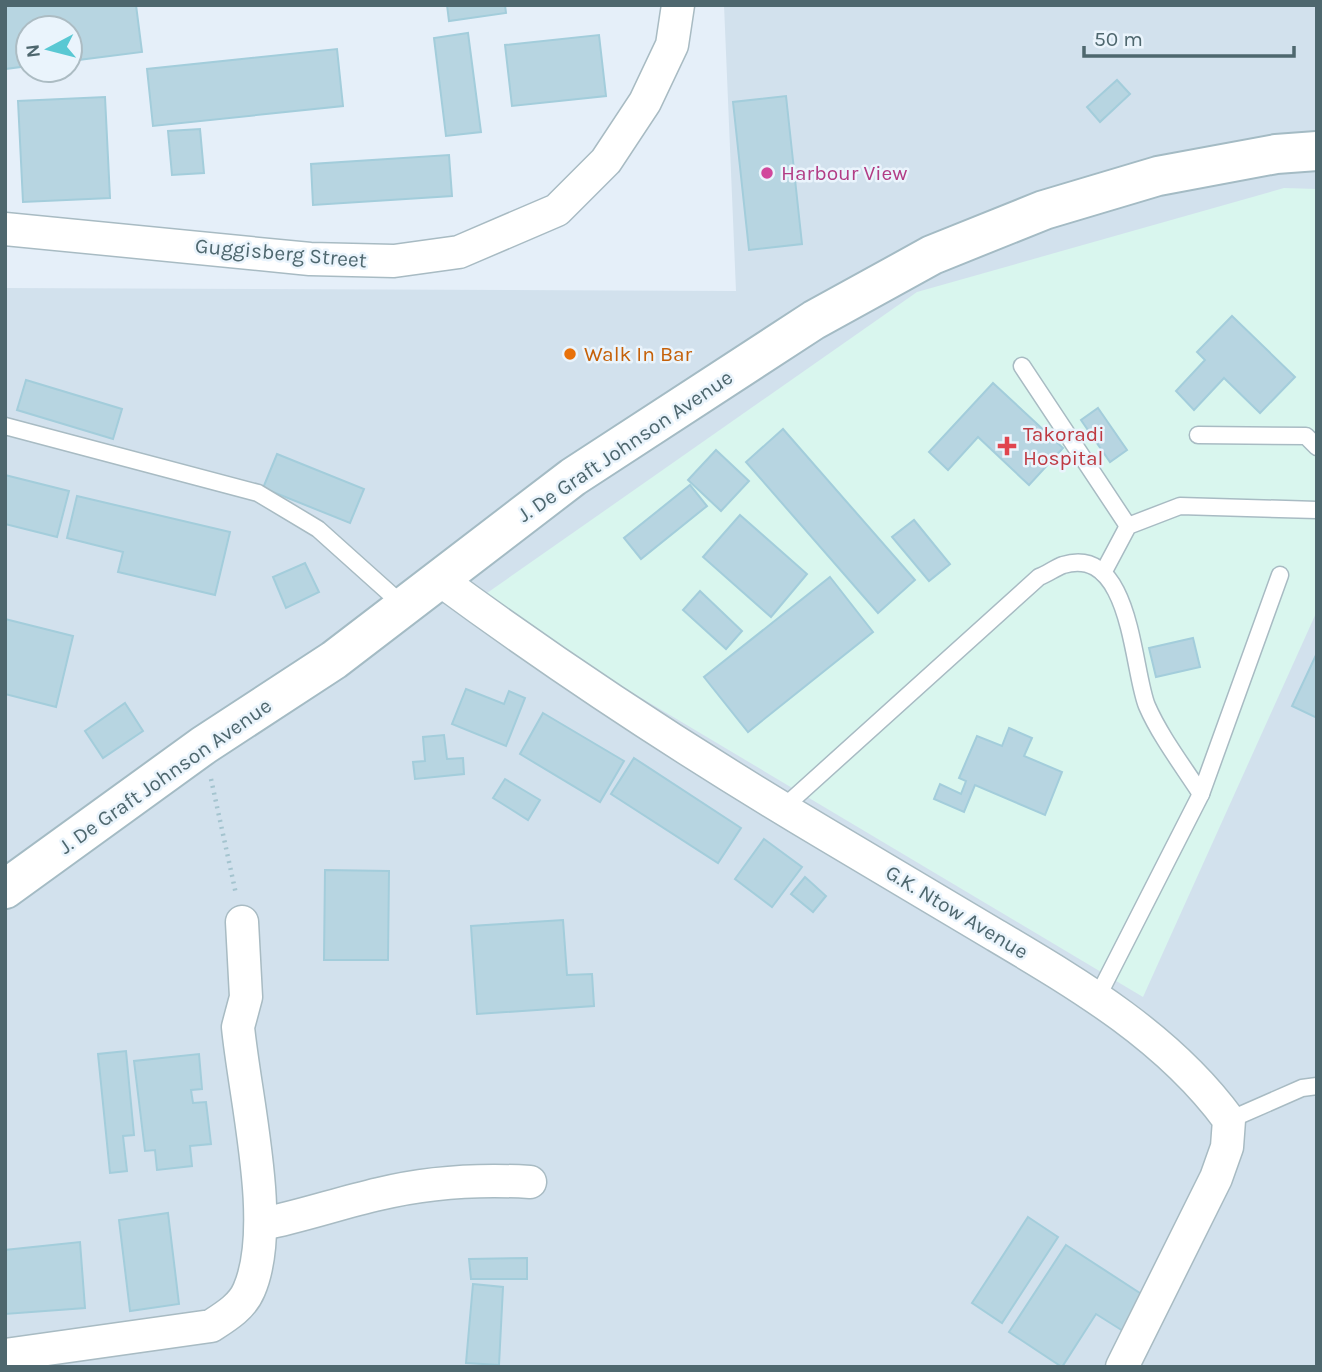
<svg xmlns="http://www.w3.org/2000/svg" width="1322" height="1372" font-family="Karla,sans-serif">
  <rect width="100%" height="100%" fill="#e5eff9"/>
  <polygon fill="#d2e1ed" points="724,5 1317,5 1317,1367 5,1367 5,288 736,291"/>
  <polygon fill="#d9f6ee" points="1284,188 1317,189 1317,611 1143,997 477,600 917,292"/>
  <g fill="#b7d5e1" stroke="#a3cddb" stroke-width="2">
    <polygon points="5,5 136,5 142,52 70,61 70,28 28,28 28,66 5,69"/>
    <polygon points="447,5 505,5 506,13 449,21"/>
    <polygon points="468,33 481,132 446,136 434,38"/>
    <polygon points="599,35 606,96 512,106 505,45"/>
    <polygon points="337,49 343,106 153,126 147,69"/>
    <polygon points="1117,80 1130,94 1100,122 1087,107"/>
    <polygon points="786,96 802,244 749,250 733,102"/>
    <polygon points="105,97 110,198 23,202 18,101"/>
    <polygon points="200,129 204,173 172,175 168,131"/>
    <polygon points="449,155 452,196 313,205 311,164"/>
    <polygon points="1232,316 1295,377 1260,413 1224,378 1194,410 1176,391 1205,360 1197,352"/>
    <polygon points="26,380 122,409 113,439 17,410"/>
    <polygon points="993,383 1063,448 1029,485 978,437 948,470 929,452"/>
    <polygon points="1098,408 1127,450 1110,462 1081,420"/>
    <polygon points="783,429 915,580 878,613 746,462"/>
    <polygon points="716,450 749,481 721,511 688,480"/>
    <polygon points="277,454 364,489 350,523 263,488"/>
    <polygon points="5,475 69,491 57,537 5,524"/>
    <polygon points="690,485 707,506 641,559 624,538"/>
    <polygon points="77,496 230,532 215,595 118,572 123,552 67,538"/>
    <polygon points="740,515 807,574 771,617 703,557"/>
    <polygon points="914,520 950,564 929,581 892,537"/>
    <polygon points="305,563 319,592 286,608 273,577"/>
    <polygon points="830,577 873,632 748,732 704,677"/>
    <polygon points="700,591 742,631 726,649 683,610"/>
    <polygon points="5,619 73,636 56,707 5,694"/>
    <polygon points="1193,638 1200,667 1156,677 1149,648"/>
    <polygon points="1317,653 1317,718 1292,706"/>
    <polygon points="466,689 504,704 509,691 525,698 506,746 452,724"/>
    <polygon points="125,703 143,731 103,758 85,731"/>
    <polygon points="543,713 624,761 600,802 520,754"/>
    <polygon points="1009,728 1032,738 1024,756 1062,772 1045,815 975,785 964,812 934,799 940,784 961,794 966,781 959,778 977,736 1002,746"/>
    <polygon points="444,735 447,759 463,758 464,774 415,779 413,762 425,761 423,737"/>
    <polygon points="634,758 741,828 718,863 611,794"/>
    <polygon points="505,779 540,800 528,820 493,798"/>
    <polygon points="764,839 802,867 772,907 735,879"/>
    <polygon points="325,870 389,871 388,960 324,960"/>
    <polygon points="805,877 826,896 813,912 791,894"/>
    <polygon points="563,920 567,975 592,974 594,1006 477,1014 471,926"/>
    <polygon points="126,1051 134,1135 123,1136 127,1171 110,1173 98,1054"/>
    <polygon points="199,1054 202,1089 191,1090 193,1103 206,1102 211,1144 190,1146 192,1166 157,1170 155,1150 145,1151 134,1061"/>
    <polygon points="168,1213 179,1304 130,1311 119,1220"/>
    <polygon points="1028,1217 1058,1237 1002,1323 972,1303"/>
    <polygon points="80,1242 85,1308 5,1314 5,1250"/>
    <polygon points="1066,1245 1146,1297 1123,1331 1096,1314 1062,1367 1009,1332"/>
    <polygon points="527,1258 527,1279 471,1279 469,1259"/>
    <polygon points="473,1284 503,1287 499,1365 466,1363"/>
  </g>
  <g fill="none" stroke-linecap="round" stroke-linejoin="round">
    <defs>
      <g id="lane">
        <polyline points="1022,366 1128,526"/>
        <polyline points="5,426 258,493 318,529 405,607"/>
        <polyline points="1198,435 1306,436 1317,447"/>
        <polyline points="1103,573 1128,526 1180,506 1317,510"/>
        <path d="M783,808L1039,577C1047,574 1055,568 1063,565C1132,544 1132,670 1147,706C1160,736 1183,766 1201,794"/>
        <polyline points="1098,996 1201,794 1280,575"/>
        <polyline points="1229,1120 1302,1088 1317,1086"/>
      </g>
      <g id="street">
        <polyline points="5,229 310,259 394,261 459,252 557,210 606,161 645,102 672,45 678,5"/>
        <path d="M439,579C564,671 694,756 827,835C883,868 939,902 995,935C1081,986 1169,1038 1229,1120L1227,1147L1216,1178L1122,1367"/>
        <path d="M263,1224C302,1216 340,1203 379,1194C428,1182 479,1179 530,1182"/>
        <path d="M5,1355L211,1326C225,1317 242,1307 249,1290C277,1226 245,1099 238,1027L246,997L242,922"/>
      </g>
      <polyline id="secondary" points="5,889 204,745 334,660 573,477 814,320 932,255 1044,210 1158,176 1276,154 1317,151"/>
    </defs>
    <use href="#lane" stroke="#a8bbc3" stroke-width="19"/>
    <use href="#street" stroke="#a8bbc3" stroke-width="35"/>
    <use href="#secondary" stroke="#a4bbc4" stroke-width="42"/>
    <polyline stroke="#a4c4cf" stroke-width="4.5" stroke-dasharray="2 5" stroke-linecap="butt" points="211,779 236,894"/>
    <use href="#lane" stroke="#fff" stroke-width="16"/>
    <use href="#street" stroke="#fff" stroke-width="32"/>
    <use href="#secondary" stroke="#fff" stroke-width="38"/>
  </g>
  <circle fill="#d1479c" stroke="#eaf4fc" stroke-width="2.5" cx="767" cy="173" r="7"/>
  <circle fill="#e8710a" stroke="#eaf4fc" stroke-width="2.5" cx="570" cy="354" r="7"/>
  <path fill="#e0444e" stroke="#eaf4fc" stroke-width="2.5" d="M1003.5 435.5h7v7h7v7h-7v7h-7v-7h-7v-7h7z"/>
  <g text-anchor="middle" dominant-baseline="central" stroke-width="5" stroke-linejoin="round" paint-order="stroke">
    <g font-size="21" fill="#b23c85" stroke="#eaf4fc" text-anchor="start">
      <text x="781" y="173">Harbour View</text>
    </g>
    <g font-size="21" fill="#4e676e" stroke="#eaf4fc">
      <text transform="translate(281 253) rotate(5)">Guggisberg Street</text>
      <text transform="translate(625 446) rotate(-34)">J. De Graft Johnson Avenue</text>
      <text transform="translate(165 776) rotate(-35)">J. De Graft Johnson Avenue</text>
      <text transform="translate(957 912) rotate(31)">G.K. Ntow Avenue</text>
    </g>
    <g font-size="21" fill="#c56008" stroke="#eaf4fc" text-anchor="start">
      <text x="584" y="354">Walk In Bar</text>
    </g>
    <g font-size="21" fill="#be3a42" stroke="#eaf4fc" text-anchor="start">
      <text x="1023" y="434">Takoradi<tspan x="1023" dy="24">Hospital</tspan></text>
    </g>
  </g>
  <rect width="1322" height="1372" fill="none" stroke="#4e676e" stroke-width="14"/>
  <g transform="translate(49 49) rotate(263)"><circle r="33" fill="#eaf4fc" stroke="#acbcc3" stroke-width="2"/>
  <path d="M0-5L12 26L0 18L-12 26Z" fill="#59c8d3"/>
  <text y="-10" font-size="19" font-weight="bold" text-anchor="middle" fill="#4e676e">N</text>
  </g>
  <path d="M1084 46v10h210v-10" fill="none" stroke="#4e676e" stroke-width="3.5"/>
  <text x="1094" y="46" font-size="21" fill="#4e676e" stroke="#eaf4fc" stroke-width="5" paint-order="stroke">50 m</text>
</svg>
